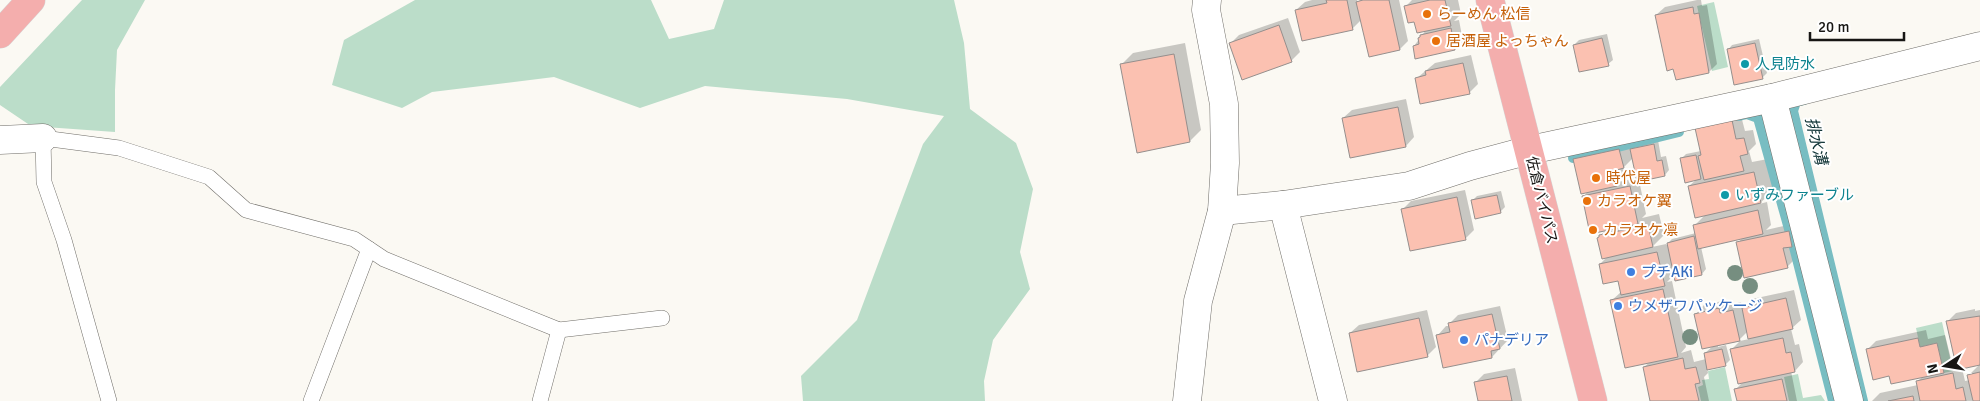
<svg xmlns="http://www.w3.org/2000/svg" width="1980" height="401" font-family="Signika,'Noto Sans JP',sans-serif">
  <rect width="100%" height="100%" fill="#fbf9f3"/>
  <g fill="#bbddc9">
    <polygon points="82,0 145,0 117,50 115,90 115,132 31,126 0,105 0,87"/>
    <polygon points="415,0 651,0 669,39 714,29 724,0 954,0 964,43 970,109 1016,143 1033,189 1020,252 1030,289 993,340 984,381 985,401 803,401 801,376 857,320 923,144 944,116 847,99 705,86 640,108 554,77 432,92 402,108 332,85 344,40"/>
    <polygon points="1714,2 1728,67 1712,71 1697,6"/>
    <polygon points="1942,322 1953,371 1944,373 1937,343 1920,347 1916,328"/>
    <polygon points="1725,367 1732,401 1701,401 1698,387 1703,385 1702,380 1709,379 1708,371"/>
    <polygon points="1798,374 1803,398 1821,395 1825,401 1789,401 1784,377"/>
  </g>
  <g fill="#0003" fill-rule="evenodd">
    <polygon points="1312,0 1357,0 1358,2 1360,0 1399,0 1408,41 1400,49 1362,19 1353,28 1303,39 1296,10 1305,2"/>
    <polygon points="1412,0 1458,0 1461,14 1454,21 1459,20 1463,41 1455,49 1414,46 1426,30 1415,20 1406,6"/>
    <polygon points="1697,0 1701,0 1702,6 1707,5 1717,64 1709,72 1656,15 1665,7"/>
    <polygon points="1288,18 1300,52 1291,61 1231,43 1239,35"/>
    <polygon points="1607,34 1613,60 1608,64 1574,45 1579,40"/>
    <polygon points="1759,39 1767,73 1762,78 1728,50 1732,45"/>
    <polygon points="1185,43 1201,130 1190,141 1122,64 1133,53"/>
    <polygon points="1471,55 1478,84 1469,93 1417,78 1435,63"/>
    <polygon points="1406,99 1414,137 1406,146 1351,157 1343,118 1352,110"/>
    <path d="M1740,112L1745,131L1753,130L1756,144L1749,151L1752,162L1768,159L1775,189L1759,204L1767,202L1771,225L1766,230L1797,223L1800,237L1792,245L1796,258L1787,267L1738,243L1742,238L1701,247L1706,269L1702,274H1675L1667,282L1672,281L1686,347L1681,353L1691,350L1694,362L1706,359L1705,353L1713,346L1696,314L1704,305L1727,300L1729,305L1741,302L1743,308L1752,299L1794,290L1801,320L1791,329L1795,345L1799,344L1803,362L1795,371H1791L1797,401H1738L1736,389L1744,381L1732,349L1740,341L1749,339L1748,331L1739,340L1718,345V347L1726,345L1730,360L1725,365L1707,368L1708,373L1704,377L1709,401H1651L1644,367L1650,362L1611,301L1621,292L1619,279L1600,264L1608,256L1600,236L1607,229L1583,197L1589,190L1574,160L1583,151L1628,141L1630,150L1635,145L1658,140L1661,157L1666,156L1669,170L1665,175L1639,180L1646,214L1642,218L1659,214L1664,235L1652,247L1666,244V245L1672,239L1696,233L1694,226L1705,215L1689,186L1697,179L1681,159L1686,154L1701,151ZM1633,158L1637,178L1618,182L1625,176L1623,168Z"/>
    <polygon points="1465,190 1474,230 1465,239 1402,210 1411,201"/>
    <polygon points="1501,191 1505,207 1500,212 1472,201 1477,196"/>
    <polygon points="1500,306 1508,340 1492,357 1438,335 1446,326 1449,326 1449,324 1458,315"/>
    <path d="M1975,309V311L1980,310V401H1974V399L1972,401H1872L1880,393L1918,385L1917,382L1923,376L1890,375L1868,349L1876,341L1926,330L1928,339L1945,335L1952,363L1947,368L1957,366L1948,321L1956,313ZM1980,364L1969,375L1970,380L1965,381L1962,368Z"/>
    <polygon points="1427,310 1436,347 1427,356 1350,333 1359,325"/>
    <polygon points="1515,368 1522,401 1479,401 1475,383 1484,374"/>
  </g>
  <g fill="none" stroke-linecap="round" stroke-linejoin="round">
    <g stroke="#78bdc2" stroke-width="10">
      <polyline points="1804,100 1796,102 1793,111 1863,401"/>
      <polyline points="1739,116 1747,114 1758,118 1794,247 1833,401"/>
      <polyline points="1573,158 1679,132"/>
    </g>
  </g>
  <g fill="#fbc1b1" stroke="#958f8d">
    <polygon points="1326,0 1347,0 1353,30 1302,41 1295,10 1327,3"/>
    <polygon points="1363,0 1389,0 1400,50 1369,57 1356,2"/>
    <polygon points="1430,0 1445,0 1451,26 1417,33 1414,22 1408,23 1404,6"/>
    <polygon points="1693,7 1694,14 1699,13 1709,73 1676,80 1673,69 1667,71 1655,15"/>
    <polygon points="1279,25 1292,62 1242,80 1229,43"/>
    <polygon points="1451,28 1455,50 1415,59 1413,46 1419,44 1418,38 1420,37 1420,35"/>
    <polygon points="1602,38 1609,66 1579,72 1573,45"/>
    <polygon points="1755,43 1763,79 1734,85 1727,49"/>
    <polygon points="1174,54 1190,142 1137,153 1120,64"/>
    <polygon points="1463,63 1470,94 1420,104 1415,78 1426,75 1425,71"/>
    <polygon points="1398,107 1406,147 1350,158 1342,118"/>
    <polygon points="1732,120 1736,139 1744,138 1748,154 1740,156 1744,171 1704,180 1698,156 1701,155 1695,128"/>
    <polygon points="1654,144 1657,161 1662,160 1665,176 1637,182 1630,149"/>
    <polygon points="1619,149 1624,168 1613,171 1617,186 1581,194 1573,159"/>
    <polygon points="1696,155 1701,179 1685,183 1680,158"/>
    <polygon points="1754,172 1761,203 1695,218 1688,186"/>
    <polygon points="1630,186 1638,224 1590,234 1582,196"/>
    <polygon points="1497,195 1501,213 1475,219 1471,200"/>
    <polygon points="1457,197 1466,240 1410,251 1401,209"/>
    <polygon points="1758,210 1763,234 1698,249 1693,225"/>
    <polygon points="1648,225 1653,247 1602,259 1597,238 1599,237 1599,235"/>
    <polygon points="1789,231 1792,247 1783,248 1788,268 1744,278 1736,242"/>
    <polygon points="1694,236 1702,275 1675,281 1667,243"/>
    <polygon points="1657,252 1665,286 1621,295 1618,281 1603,284 1599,264"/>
    <polygon points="1663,289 1678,357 1625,368 1610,300"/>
    <polygon points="1786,298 1793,329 1748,339 1742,308"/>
    <polygon points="1719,308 1720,313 1733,310 1740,341 1702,349 1694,314"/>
    <polygon points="1492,314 1500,349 1491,351 1492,358 1443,368 1436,335 1450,332 1448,323"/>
    <polygon points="1980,316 1980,365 1957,370 1946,321"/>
    <polygon points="1419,318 1428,357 1357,372 1349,333"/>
    <polygon points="1783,338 1786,353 1791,352 1795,372 1738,384 1730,349"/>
    <polygon points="1918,338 1920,347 1937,343 1944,373 1891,384 1889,376 1873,380 1866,349"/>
    <polygon points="1722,349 1726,366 1707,370 1704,353"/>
    <polygon points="1683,358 1685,369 1696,367 1700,383 1695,384 1699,401 1650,401 1643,367"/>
    <polygon points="1980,372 1980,401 1973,401 1967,375"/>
    <polygon points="1953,373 1956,389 1963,387 1966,401 1920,401 1916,381"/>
    <polygon points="1507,376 1512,401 1478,401 1474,382"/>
    <polygon points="1782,379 1787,401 1737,401 1734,389"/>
    <polygon points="1913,396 1914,401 1888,401"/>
  </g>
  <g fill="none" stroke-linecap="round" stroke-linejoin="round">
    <defs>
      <g id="lane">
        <polyline points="109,401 64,240 44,182 43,138 119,148 209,177 246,210 354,239 384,259 559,330 662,318"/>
        <polyline points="311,401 369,249"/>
        <polyline points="540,401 559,330"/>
      </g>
      <g id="street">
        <polyline points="1772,98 1849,401"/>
        <polyline points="0,140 43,138"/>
        <polyline points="1283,205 1333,401"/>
        <polyline points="1222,211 1283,205 1409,186 1470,166 1530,150 1772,98 1980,46"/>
        <polyline points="1187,401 1198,301 1222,211 1225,163 1224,104 1206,10 1207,0"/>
      </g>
      <g id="highway">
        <polyline points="1490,0 1593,401"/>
        <polyline points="0,34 31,0"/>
      </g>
    </defs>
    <use href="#lane" stroke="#706e69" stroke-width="16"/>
    <use href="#street" stroke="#706e69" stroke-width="29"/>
    <use href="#highway" stroke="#d5d5d5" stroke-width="29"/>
    <use href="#lane" stroke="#fff" stroke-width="15"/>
    <use href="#street" stroke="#fff" stroke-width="28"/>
    <use href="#highway" stroke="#f4aead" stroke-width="28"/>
  </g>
  <g fill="#768e80">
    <circle cx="1735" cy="273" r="8"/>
    <circle cx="1750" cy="286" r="8"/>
    <circle cx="1690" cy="337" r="8"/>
  </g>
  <g fill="#e8710a" stroke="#fff" stroke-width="2">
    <circle cx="1427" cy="14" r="5"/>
    <circle cx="1436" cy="41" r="5"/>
    <circle cx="1596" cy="178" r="5"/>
    <circle cx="1587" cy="201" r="5"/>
    <circle cx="1593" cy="230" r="5"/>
  </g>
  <g fill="#0f9aa8" stroke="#fff" stroke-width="2">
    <circle cx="1745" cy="64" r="5"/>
    <circle cx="1725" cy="195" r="5"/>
  </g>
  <g fill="#3f7fe0" stroke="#fff" stroke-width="2">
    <circle cx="1631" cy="272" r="5"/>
    <circle cx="1618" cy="306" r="5"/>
    <circle cx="1464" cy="340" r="5"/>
  </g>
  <g text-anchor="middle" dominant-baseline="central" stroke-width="4" stroke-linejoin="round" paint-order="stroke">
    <g font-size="15" fill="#c56008" stroke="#fff" text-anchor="start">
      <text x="1437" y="14">らーめん 松信</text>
      <text x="1446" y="41">居酒屋 よっちゃん</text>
      <text x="1606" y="178">時代屋</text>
      <text x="1597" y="201">カラオケ翼</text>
      <text x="1603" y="230">カラオケ凛</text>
    </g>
    <g font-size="15" fill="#0d838f" stroke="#fff" text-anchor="start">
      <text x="1755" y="64">人見防水</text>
      <text x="1735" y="195">いずみファーブル</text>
    </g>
    <g font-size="15" fill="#171614" stroke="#fff">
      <text transform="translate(1542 200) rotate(76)">佐倉バイパス</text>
    </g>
    <g font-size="15" fill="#366cbe" stroke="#fff" text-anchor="start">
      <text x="1641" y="272">プチAKi</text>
      <text x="1628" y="306">ウメザワパッケージ</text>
      <text x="1474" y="340">パナデリア</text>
    </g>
    <g font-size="16" font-style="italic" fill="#0d3133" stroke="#fff">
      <text transform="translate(1816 141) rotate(77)">排水溝</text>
    </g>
  </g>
  <g transform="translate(1945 366) rotate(258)" stroke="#ffffff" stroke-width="4" paint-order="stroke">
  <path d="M0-4L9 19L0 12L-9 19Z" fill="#171614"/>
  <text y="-8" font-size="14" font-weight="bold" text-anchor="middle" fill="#171614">N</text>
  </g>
  <path d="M1810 32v8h94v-8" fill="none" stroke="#171614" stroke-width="2.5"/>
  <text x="1818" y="32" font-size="15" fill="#171614" stroke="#ffffff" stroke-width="4" paint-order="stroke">20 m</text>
</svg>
